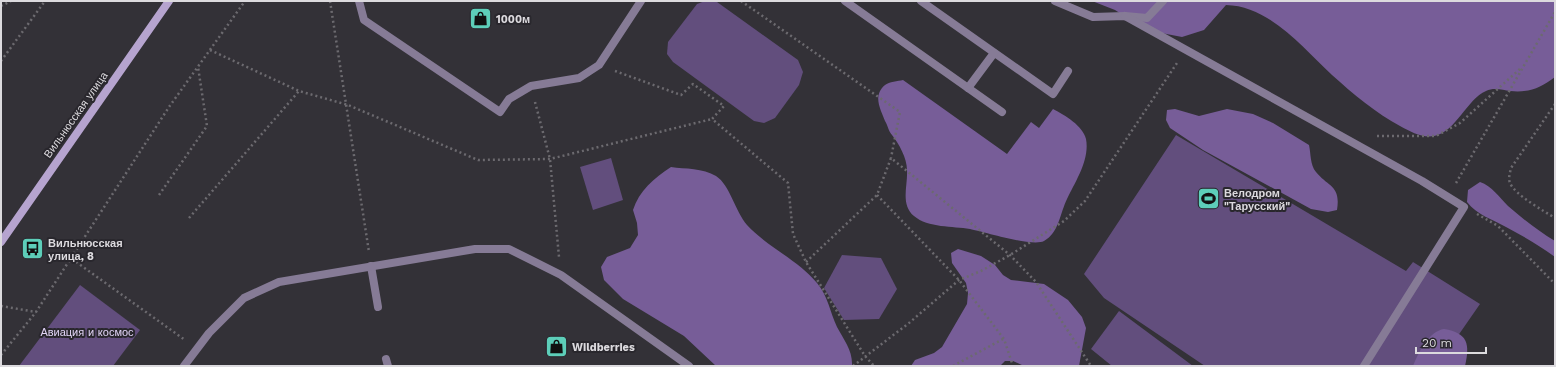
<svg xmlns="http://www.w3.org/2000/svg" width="1556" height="367" font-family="'Work Sans',sans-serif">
  <rect width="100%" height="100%" fill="#333137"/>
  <g fill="#624e7d">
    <polygon points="705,1 717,2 798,60 803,72 799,85 775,118 764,123 754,121 673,62 667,54 668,42 697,4"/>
    <polygon points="1176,135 1406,271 1413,262 1480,304 1437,366 1205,366 1104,298 1084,274"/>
    <polygon points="611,158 623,200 593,210 580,167"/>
    <polygon points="842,255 881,258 897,289 879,319 844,320 824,288"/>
    <polygon points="80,285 140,330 113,366 19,366"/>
    <polygon points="1119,311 1193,366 1112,366 1091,349"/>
  </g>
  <g fill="#775d98">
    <path d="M1092,1H1555V77C1541,88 1528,93 1510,91C1503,90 1494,87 1486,91C1467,99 1456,132 1434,136C1422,138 1411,132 1400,126C1377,114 1352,93 1332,75C1303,48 1270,6 1226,5L1204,30L1182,37L1146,30L1115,10Z"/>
    <path d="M903,80L1007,154L1031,122L1039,128L1053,109C1065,115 1083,126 1086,139C1090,160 1075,182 1067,199C1060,213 1059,233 1044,241C1032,247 985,232 970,229C953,226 928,228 914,216C900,204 908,186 907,170C907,158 899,144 892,135C888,130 888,126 885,121C881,110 872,96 885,85C889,82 898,81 903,80Z"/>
    <path d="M1175,109L1199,116L1227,109L1253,114L1273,123L1309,145C1311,154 1310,165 1316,172C1328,187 1341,185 1337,210L1328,212L1311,209L1203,150L1170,128L1166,120L1167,110Z"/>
    <path d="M671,167C685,169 703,168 716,176C730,185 735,211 747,225C766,246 798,260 817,283C828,296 830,312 837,327C844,340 853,351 852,366H716L684,336L623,299L604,280L601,267L607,257L630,248L638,235L637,223L633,210C639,191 654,178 671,167Z"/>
    <path d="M1480,182C1492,186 1499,197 1508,206C1523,219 1538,231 1555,241V257C1540,246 1523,236 1506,227C1492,219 1477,215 1467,202L1468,190Z"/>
    <polygon points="958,249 981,256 995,265 1003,275 1011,280 1044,284 1068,300 1082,317 1086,328 1079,366 1024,366 1013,361 1005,361 1000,366 911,366 915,360 934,353 942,347 967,304 968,293 966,283 952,263 951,253"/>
    <path d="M1444,329C1468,333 1470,344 1465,366H1413C1418,353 1429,331 1444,329Z"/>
  </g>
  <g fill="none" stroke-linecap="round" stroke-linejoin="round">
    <g stroke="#6c6a6f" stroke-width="2.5" stroke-dasharray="2 3" stroke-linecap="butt">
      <polyline points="330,1 369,252"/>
      <polyline points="741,1 900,112 891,158"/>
      <polyline points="1,6 11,1"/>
      <polyline points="210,50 299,91 348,105 478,160 550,159 712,119"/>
      <polyline points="1,61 45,1"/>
      <polyline points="615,71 681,95 693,84 724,106 712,119 788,183 793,234 806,262 865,356 874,366"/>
      <polyline points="535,102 550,159 559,257"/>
      <path d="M1555,104L1511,168C1510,173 1508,178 1510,183C1515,195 1544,211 1555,218"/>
      <polyline points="1377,136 1436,136 1460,123 1521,68"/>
      <polyline points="1456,183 1555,12"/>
      <polyline points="159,195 207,126 198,67"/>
      <polyline points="877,195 959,280 1004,339 1013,366"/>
      <polyline points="1477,214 1498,226 1555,284"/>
      <polyline points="189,218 299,91"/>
      <polyline points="72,259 185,340"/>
      <polyline points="806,262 877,195 891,158 1010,255 1036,282 1091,366"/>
      <polyline points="1,306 36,312"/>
      <polyline points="1,355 36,312 169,107 245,1"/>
      <polyline points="853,366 909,323 959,280 981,271 1010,255 1064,221 1085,201 1177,63"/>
      <polyline points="953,366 1003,339"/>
    </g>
    <g stroke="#867b96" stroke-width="8">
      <polyline points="359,1 364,20 500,112 509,99 531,86 579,78 599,65 641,1"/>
      <polyline points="845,1 1002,112"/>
      <polyline points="921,1 1053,94 1068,71"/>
      <polyline points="1055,1 1093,17 1125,16 1147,18 1163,1"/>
      <polyline points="1125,16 1422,181 1464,207 1364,366"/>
      <polyline points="968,88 994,53"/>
      <polyline points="371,266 378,307"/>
      <polyline points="386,359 388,366"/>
      <polyline points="184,366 209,333 244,298 279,282 475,249 509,249 561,275 689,366"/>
    </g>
    <polyline stroke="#b6a4cf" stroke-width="8" points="1,242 169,1"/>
  </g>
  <defs>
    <symbol id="shop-square" viewBox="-11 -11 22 22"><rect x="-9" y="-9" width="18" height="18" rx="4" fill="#5dceb9" stroke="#29272d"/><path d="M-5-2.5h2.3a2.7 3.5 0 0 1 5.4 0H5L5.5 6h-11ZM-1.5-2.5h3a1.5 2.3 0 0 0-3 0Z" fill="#111"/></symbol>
    <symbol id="stadium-square" viewBox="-11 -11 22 22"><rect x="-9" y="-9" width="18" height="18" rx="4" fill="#5dceb9" stroke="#29272d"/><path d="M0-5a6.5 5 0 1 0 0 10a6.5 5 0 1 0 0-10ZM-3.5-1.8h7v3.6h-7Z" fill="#111"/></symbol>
    <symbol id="bus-square" viewBox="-11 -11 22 22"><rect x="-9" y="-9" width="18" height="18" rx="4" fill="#5dceb9" stroke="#29272d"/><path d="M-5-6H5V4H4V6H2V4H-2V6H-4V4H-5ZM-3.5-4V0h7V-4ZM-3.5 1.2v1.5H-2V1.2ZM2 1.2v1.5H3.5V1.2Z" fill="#111"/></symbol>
  </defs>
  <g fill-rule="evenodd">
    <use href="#shop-square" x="468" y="6" width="25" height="25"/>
    <use href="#stadium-square" x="1196" y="186" width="25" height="25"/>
    <use href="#bus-square" x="20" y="236" width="25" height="25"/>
    <use href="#shop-square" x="544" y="334" width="25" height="25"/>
  </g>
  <g text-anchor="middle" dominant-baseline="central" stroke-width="4" stroke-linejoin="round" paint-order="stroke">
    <g font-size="11" font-weight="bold" fill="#dcdade" stroke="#29272d" text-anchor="start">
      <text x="496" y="19">1000м</text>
      <text x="1224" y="193">Велодром<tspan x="1224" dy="13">"Тарусский"</tspan></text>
      <text x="48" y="243">Вильнюсская<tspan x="48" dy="13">улица, 8</tspan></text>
      <text x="572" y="347">Wildberries</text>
    </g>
    <g font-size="11" fill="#dcdade" stroke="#29272d">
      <text transform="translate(76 115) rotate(-55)">Вильнюсская улица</text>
    </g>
    <g font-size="11" fill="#e1d4f6" stroke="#29272d">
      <text x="87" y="332">Авиация и космос</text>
    </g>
  </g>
  <rect width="1556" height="367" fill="none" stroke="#dcdade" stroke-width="4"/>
  <path d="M1416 347v6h70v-6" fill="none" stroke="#dcdade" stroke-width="2"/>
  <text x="1422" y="347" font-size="12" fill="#dcdade" stroke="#29272d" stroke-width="3" paint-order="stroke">20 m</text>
</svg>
